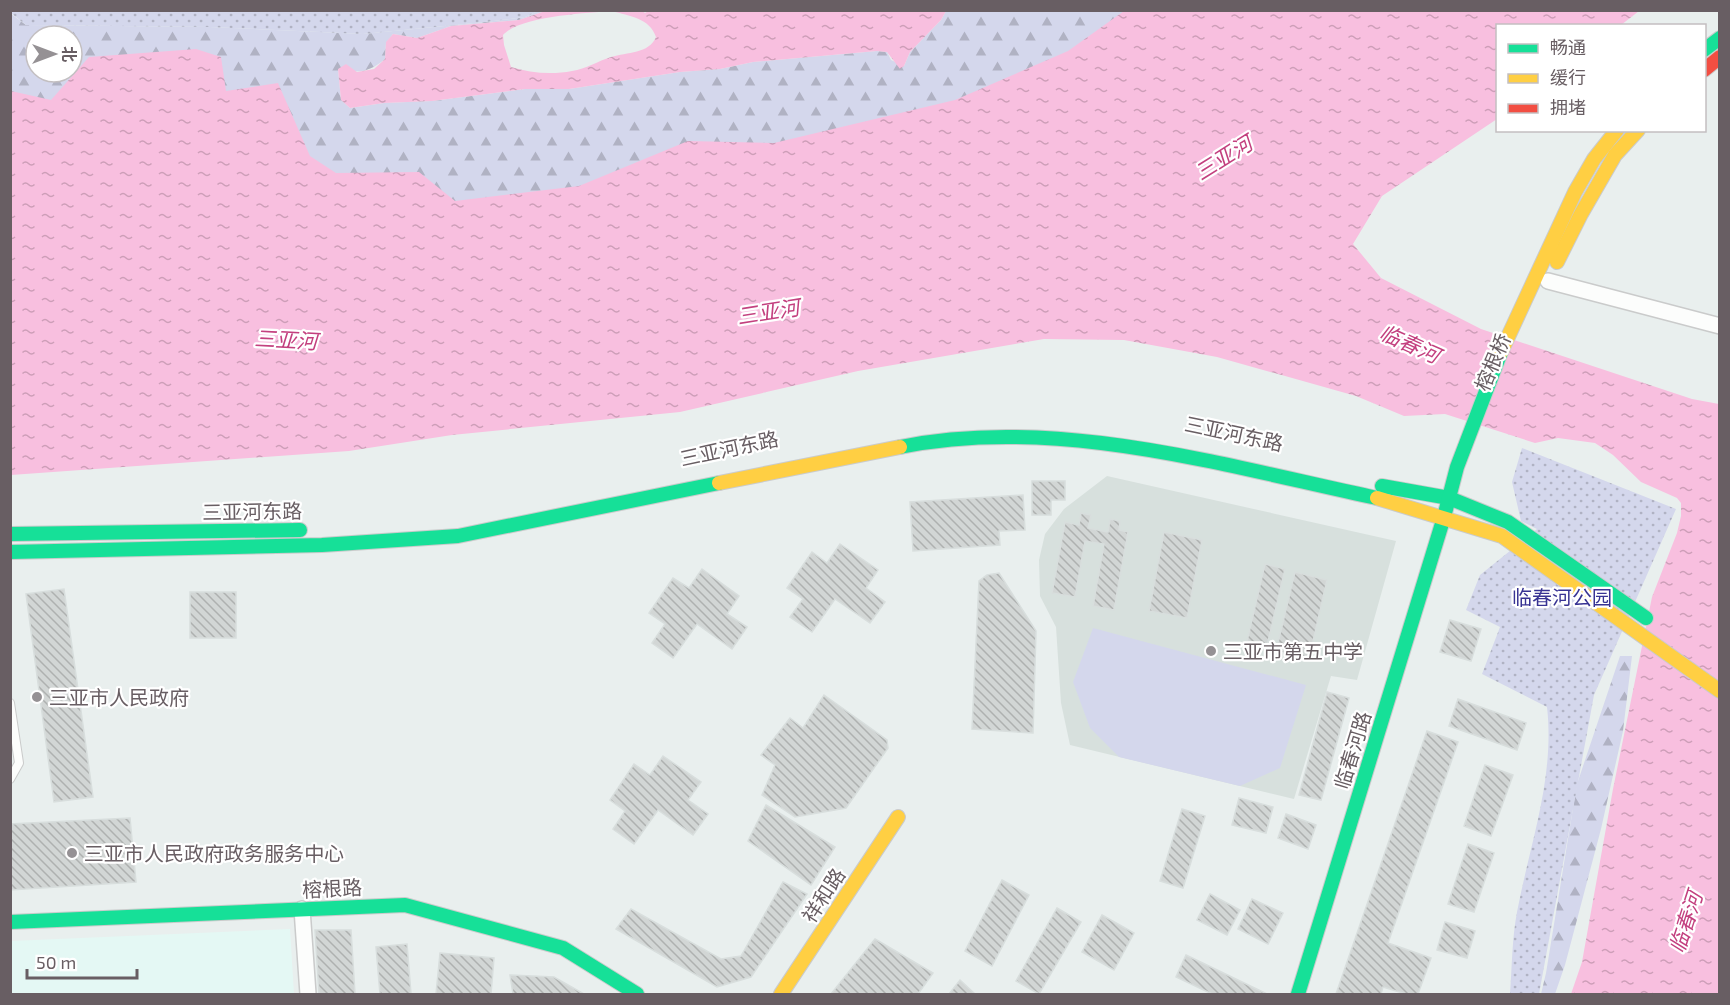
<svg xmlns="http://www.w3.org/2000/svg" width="1730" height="1005" font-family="'Exo 2','Noto Sans SC',sans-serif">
  <defs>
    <pattern id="forest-firs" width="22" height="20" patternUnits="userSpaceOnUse" patternTransform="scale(1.5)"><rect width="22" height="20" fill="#d4d7ec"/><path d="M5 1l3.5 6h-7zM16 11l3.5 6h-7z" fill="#b0b2c3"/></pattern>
    <pattern id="park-dots" width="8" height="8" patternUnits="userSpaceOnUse" patternTransform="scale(1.5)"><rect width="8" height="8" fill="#d4d7ec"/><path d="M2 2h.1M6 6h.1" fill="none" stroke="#b0b2c3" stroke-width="1.8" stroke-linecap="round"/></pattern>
    <pattern id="water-ripples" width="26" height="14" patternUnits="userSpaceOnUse" patternTransform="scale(1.5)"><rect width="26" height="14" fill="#f8bfdf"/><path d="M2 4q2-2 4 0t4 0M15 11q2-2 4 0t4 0" fill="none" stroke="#cd9eb8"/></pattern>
    <pattern id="building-back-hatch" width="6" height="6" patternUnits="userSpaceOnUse" patternTransform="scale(1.5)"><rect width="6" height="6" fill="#d2d6d5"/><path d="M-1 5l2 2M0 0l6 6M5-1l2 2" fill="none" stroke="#aeb1b0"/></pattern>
  </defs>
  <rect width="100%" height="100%" fill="#e9efee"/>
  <polygon fill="#e4f8f4" points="290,929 294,994 11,994 11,941"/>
  <polygon fill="#d7e0dd" points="1107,476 1396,541 1357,680 1331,676 1294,799 1070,745 1061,703 1056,627 1040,596 1039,560 1045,534 1064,509"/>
  <polygon fill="#d4d7ec" points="1093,628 1306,685 1280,768 1240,786 1119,757 1090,728 1073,682"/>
  <g fill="url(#forest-firs)" fill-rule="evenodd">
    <path d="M538,11H545L519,20L451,26L417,38L393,34L386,43L385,59C368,73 359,73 338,69L341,100L350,108L384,103L432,101L525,89H569L680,72L720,69L753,62L877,51L887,52L891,60L904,66L910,52L941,20L946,11H1146L1066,66L955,110L604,190L456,208L44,110L11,99L10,13L26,25L210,27L363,34L485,22L525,17ZM36,36H72V72H36Z"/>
    <polygon points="1620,656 1632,656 1623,731 1601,829 1565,965 1555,994 1541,994 1546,973 1577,784"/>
  </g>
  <g fill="url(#park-dots)">
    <polygon points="10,11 11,10 538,11 525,17 485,22 363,34 210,27 26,25 11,13"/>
    <path d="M1522,448L1676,509L1594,695L1539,994H1510C1512,967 1512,938 1517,912C1530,843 1555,778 1547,707L1482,674L1500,627L1466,610L1480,575L1537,529L1521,521L1512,482Z"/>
  </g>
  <g fill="url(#water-ripples)" fill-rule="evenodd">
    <path d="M641,10L645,13L650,10L946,11L941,20L910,52L904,66L900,69L887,52L877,51L753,62L720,69L680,72L569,89H525L432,101L384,103L350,108L341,100L338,69L346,64L357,72L374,69L385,59L386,42L393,34L417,38L451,26L519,20L545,11ZM612,11C629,16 650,18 656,37C649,54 627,52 611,57C598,61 586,69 572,71C552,75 530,73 511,67L504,45L503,35C520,16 587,13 612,11Z"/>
    <polygon points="1124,11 1639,11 1621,25 1498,26 1497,119 1382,196 1353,244 1381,278 1481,329 1692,399 1719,404 1719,994 1571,994 1582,962 1613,789 1652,597 1677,533 1681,516 1681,503 1677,498 1641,482 1613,455 1595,443 1558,438 1535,443 1445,414 1404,416 1356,396 1217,357 1124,340 1044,339 858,371 680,412 452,435 349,451 11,475 11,91 51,100 89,57 196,49 221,57 226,91 278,83 310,156 336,173 419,172 455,201 579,186 688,141 774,143 955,100 1068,51"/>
  </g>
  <g fill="url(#building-back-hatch)" stroke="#d8dedd" stroke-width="1.5">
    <polygon points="1032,481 1065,481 1065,500 1051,500 1051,515 1032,515"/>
    <polygon points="1023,495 1025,530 999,531 1000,545 913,551 910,502"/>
    <polygon points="1081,513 1091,515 1088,528 1108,532 1110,519 1120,521 1119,530 1128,532 1114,610 1093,606 1104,544 1085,541 1075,597 1052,593 1065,522 1079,525"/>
    <polygon points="1164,532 1202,540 1187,618 1149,611"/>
    <polygon points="840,544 878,570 866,588 885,602 870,623 835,599 812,632 790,617 803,599 787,588 812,552 827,563"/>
    <polygon points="1265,564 1285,569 1267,646 1247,641"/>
    <polygon points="702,569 739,596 727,614 747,627 732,649 697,624 673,658 652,643 665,624 649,613 673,578 689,588"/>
    <polygon points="1295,572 1327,580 1309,659 1276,651"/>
    <polygon points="999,573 1036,631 1033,733 972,729 979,581 987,575"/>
    <polygon points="64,589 93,797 54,802 26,594"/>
    <rect x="190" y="592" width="46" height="46"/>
    <polygon points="1450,620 1481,629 1471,661 1440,652"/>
    <polygon points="1327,692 1349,698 1321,800 1299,795"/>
    <polygon points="824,695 887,740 888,748 846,808 795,817 762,795 775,765 761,755 790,718 803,728"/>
    <polygon points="1458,699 1526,723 1517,750 1449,726"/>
    <polygon points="1427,731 1458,742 1388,943 1431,958 1418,994 1406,994 1383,987 1381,994 1336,994"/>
    <polygon points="663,756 701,782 688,800 708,814 693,835 658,810 634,844 613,829 625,811 610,800 634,764 650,775"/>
    <polygon points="1485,765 1513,775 1491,836 1464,826"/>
    <polygon points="1239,798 1273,807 1266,833 1232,825"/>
    <polygon points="766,805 835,847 811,885 748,841"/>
    <polygon points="1182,809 1205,816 1183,888 1160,881"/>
    <polygon points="1286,814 1316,825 1308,849 1278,838"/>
    <polygon points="130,818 136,882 10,890 10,824"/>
    <polygon points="1468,844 1494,853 1474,912 1448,904"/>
    <polygon points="1002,880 1029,895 992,966 965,951"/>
    <polygon points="783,882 807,894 751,977 717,987 616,929 631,909 721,959 741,956"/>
    <polygon points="1210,894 1240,910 1227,935 1197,920"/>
    <polygon points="1252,899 1283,913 1268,944 1238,929"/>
    <polygon points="1057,908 1081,922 1039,994 1016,981"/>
    <polygon points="1102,915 1134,933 1114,970 1082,952"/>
    <polygon points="1445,922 1475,931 1467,958 1437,950"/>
    <polygon points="315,930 351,930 355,994 319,994"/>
    <polygon points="875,939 933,973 918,994 831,994"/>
    <polygon points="407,944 411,994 380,994 376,947"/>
    <polygon points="440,953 494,958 491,994 436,994"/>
    <polygon points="1186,955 1267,994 1212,994 1176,977"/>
    <polygon points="510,975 554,977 584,994 513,994"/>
    <polygon points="960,980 975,994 949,994"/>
  </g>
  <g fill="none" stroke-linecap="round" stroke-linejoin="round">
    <defs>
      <polyline id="lane" points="10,703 19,763 10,779"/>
      <g id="street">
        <polyline points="1548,281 1720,326"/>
        <polyline points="302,909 308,994"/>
      </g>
      <g id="fast">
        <polyline points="1704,50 1720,38"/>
        <path d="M900,447C1056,415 1225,466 1377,498"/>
        <polyline points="1382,486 1449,498 1508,522 1646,618"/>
        <polyline points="10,534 300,530"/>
        <polyline points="10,552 322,545 458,536 719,483"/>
        <polyline points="10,922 405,905 563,948 637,994"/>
        <polyline points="1298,994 1444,517 1457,467 1501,352"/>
      </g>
      <g id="slow">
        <polyline points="1557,262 1581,214 1615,155 1638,130"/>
        <polyline points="1501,352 1575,192 1594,159 1617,130"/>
        <polyline points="719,483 900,447"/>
        <polyline points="1377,498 1502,536 1720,691"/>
        <polyline points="781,994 898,817"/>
      </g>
      <polyline id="jam" points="1704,70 1720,57"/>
    </defs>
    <use href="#lane" stroke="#cacbcb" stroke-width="10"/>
    <use href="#street" stroke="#cacbcb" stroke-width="18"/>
    <use href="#fast" stroke="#cacbcb" stroke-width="16"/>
    <use href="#slow" stroke="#cacbcb" stroke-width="16"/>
    <use href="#jam" stroke="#cacbcb" stroke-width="16"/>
    <use href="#lane" stroke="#fcfdfc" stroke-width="8"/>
    <use href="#street" stroke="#fcfdfc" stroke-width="15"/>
    <use href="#fast" stroke="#16e098" stroke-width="14"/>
    <use href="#slow" stroke="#ffcf43" stroke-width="14"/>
    <use href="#jam" stroke="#f24e42" stroke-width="14"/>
  </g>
  <g fill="#959194" stroke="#fff" stroke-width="2">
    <circle cx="1211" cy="651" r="6"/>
    <circle cx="37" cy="697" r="6"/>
    <circle cx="72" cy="853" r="6"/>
  </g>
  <g text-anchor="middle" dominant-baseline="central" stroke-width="4.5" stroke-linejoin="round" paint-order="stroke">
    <g font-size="20" fill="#685e63" stroke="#fff">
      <text transform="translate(1492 362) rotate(-67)">榕根桥</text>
      <text transform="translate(1234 433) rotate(12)">三亚河东路</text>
      <text transform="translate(729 448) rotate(-12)">三亚河东路</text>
      <text transform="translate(252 511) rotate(-1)">三亚河东路</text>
      <text transform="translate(1352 750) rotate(-73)">临春河路</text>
      <text transform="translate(332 888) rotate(-3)">榕根路</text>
      <text transform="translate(823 895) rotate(-57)">祥和路</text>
    </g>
    <g font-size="20" fill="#383393" stroke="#fff">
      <text x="1562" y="597">临春河公园</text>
    </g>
    <g font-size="20" fill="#685e63" stroke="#fff" text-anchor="start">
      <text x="1223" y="651">三亚市第五中学</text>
      <text x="49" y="697">三亚市人民政府</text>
      <text x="84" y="853">三亚市人民政府政务服务中心</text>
    </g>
    <g font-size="21" font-style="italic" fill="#c3407f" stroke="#fff">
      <text transform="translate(1223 157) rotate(-32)">三亚河</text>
      <text transform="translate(768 311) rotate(-9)">三亚河</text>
      <text transform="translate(286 339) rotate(3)">三亚河</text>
      <text transform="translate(1410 343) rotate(24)">临春河</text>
      <text transform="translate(1685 922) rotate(-72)">临春河</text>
    </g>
  </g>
  <rect width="1730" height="1005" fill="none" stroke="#685e63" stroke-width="24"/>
  <rect x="1496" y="24" width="210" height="108" fill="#ffffff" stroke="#c3bfc1" stroke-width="1.5"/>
  <rect x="1508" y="44" width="30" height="9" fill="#16e098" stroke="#c3bfc1" stroke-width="1.5"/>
  <text x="1550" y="54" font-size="18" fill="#685e63">畅通</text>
  <rect x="1508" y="74" width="30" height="9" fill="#ffcf43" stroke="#c3bfc1" stroke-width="1.5"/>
  <text x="1550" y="84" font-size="18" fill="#685e63">缓行</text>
  <rect x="1508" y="104" width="30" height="9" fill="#f24e42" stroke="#c3bfc1" stroke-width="1.5"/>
  <text x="1550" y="114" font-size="18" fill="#685e63">拥堵</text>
  <g transform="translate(54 54) rotate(90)"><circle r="28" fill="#ffffff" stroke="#c3bfc1" stroke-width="1.5"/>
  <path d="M0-4.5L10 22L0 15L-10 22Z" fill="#959194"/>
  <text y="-9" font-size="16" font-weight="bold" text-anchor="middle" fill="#685e63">北</text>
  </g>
  <path d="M27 969v9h110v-9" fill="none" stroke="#685e63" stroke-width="3"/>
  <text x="36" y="969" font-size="18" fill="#685e63" stroke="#ffffff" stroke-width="4.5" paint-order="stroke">50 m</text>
</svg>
